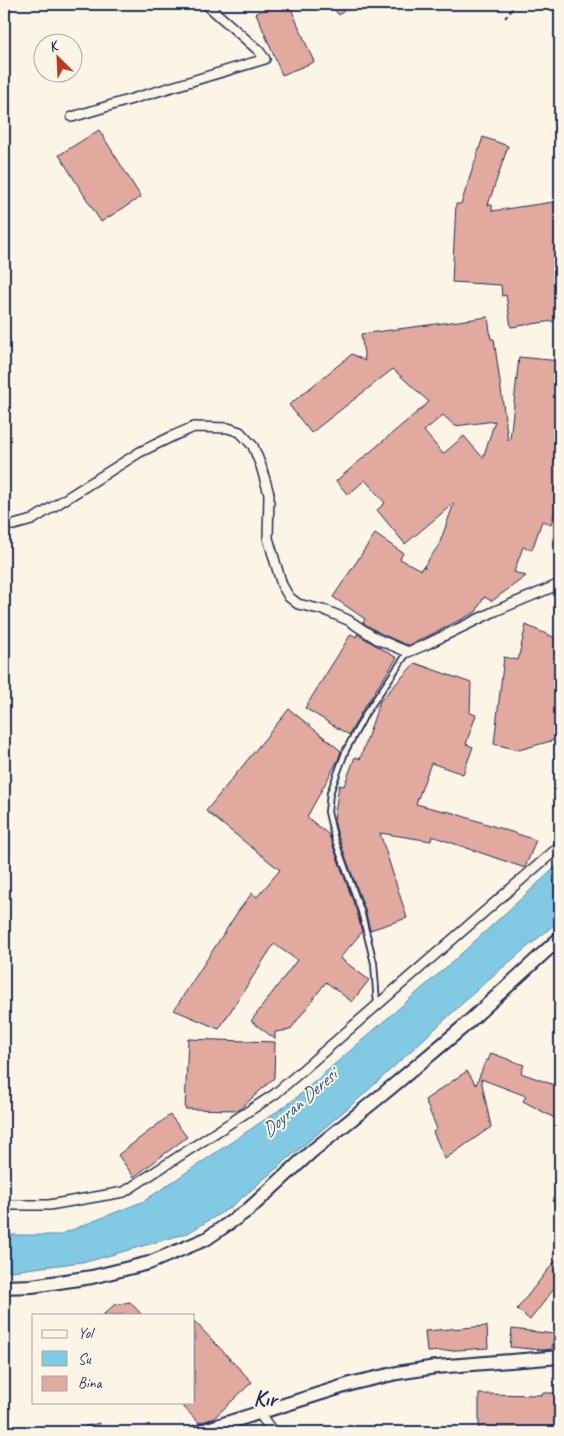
<svg xmlns="http://www.w3.org/2000/svg" width="564" height="1436" font-family="Caveat,sans-serif">
  <rect width="100%" height="100%" fill="#fcf5e5"/>
  <filter id="ink" filterUnits="userSpaceOnUse"><feTurbulence type="fractalNoise" baseFrequency=".02" numOctaves="2"/><feDisplacementMap in="SourceGraphic" scale="10" xChannelSelector="R" yChannelSelector="G"/><feConvolveMatrix kernelMatrix="1 2 1 2 8 2 1 2 1" color-interpolation-filters="sRGB"/></filter>
  <g filter="url(#ink)">
    <polygon fill="#82c9e3" stroke="#598bae" points="560,863 560,920 489,979 363,1095 231,1207 188,1233 90,1261 11,1271 4,1271 4,1235 59,1235 144,1201 291,1102 451,963"/>
    <g fill="#e2a99e" stroke="#1b2f5e" fill-rule="evenodd">
      <polygon points="278,4 289,4 314,62 282,75 256,13"/>
      <polygon points="329,4 352,4 339,15"/>
      <polygon points="99,130 141,197 101,222 59,155"/>
      <polygon points="483,137 508,146 488,205 492,205 492,211 560,201 560,320 511,327 506,295 502,296 501,285 452,282 456,204 461,204"/>
      <path d="M488,317L491,339H494L508,440H510L519,357L560,361V498L551,524L542,521L532,550L523,547L514,572L526,576L492,601L484,597L476,612L410,645L404,644L380,633L363,623L365,619L333,597L375,534L403,553L400,559L421,570L423,566L425,568L424,566L439,545L454,503L405,544L377,510L385,503L365,480L348,495L336,481L429,402L393,369L311,433L289,405L352,354L365,361L361,334ZM443,415L455,426L495,421L483,458L464,436L443,454L424,431Z"/>
      <polygon points="526,625 560,640 560,730 558,739 519,750 494,744 504,657 518,660"/>
      <polygon points="351,634 356,637 357,634 397,658 362,711 349,735 305,708"/>
      <polygon points="415,663 471,683 470,713 476,715 466,744 473,747 463,774 431,763 416,804 447,812 447,811 536,840 525,868 432,836 431,841 380,833 407,918 370,930 365,910 338,836 334,820 339,785 344,786 355,757 360,759 380,701"/>
      <polygon points="289,709 341,751 338,760 307,817 329,835 357,912 362,932 340,958 369,980 352,1002 326,982 290,1030 275,1032 275,1039 251,1021 297,960 274,944 219,1029 174,1010 237,913 252,893 257,897 280,870 206,811"/>
      <polygon points="188,1039 275,1042 274,1078 239,1110 185,1109"/>
      <polygon points="491,1053 524,1065 521,1073 560,1087 560,1121 523,1101 526,1096 481,1079 491,1127 445,1159 433,1132 437,1129 425,1100 467,1071 476,1085 486,1060 488,1061"/>
      <polygon points="170,1115 187,1137 134,1177 118,1155"/>
      <polygon points="555,1261 560,1265 560,1281 530,1320 517,1309"/>
      <polygon points="130,1302 142,1315 103,1315 114,1305"/>
      <polygon points="194,1321 252,1382 214,1418 199,1423 179,1402 194,1402"/>
      <polygon points="487,1326 488,1348 427,1352 425,1331"/>
      <polygon points="512,1329 554,1334 552,1349 543,1350 510,1347"/>
      <polygon points="542,1393 560,1393 560,1428 537,1429 537,1432 479,1432 479,1394 542,1395"/>
      <polygon points="99,1423 102,1432 75,1432 74,1430"/>
    </g>
    <g fill="none" stroke-linecap="round" stroke-linejoin="round">
      <defs>
        <polyline id="lane" points="377,1004 374,963 361,911 334,837 328,812 330,793 346,750 366,713 408,652"/>
        <g id="street">
          <polyline points="72,117 265,59 259,51 206,4"/>
          <polyline points="4,525 14,525 32,520 140,452 173,436 194,427 228,428 240,432 253,446 261,466 269,494 268,538 282,585 289,597 298,604 327,611 348,620 377,639 408,652 425,645 495,611 560,584"/>
          <polyline points="4,1205 49,1205 124,1192 275,1094 560,846"/>
          <polyline points="259,1413 273,1432"/>
        </g>
        <g id="secondary">
          <polyline points="4,1287 32,1286 92,1277 149,1263 206,1239 248,1210 311,1152 388,1090 462,1028 560,938"/>
          <polyline points="198,1432 354,1383 397,1373 436,1367 560,1357"/>
        </g>
      </defs>
      <use href="#lane" stroke="#1b2f5e" stroke-width="8"/>
      <use href="#street" stroke="#1b2f5e" stroke-width="12"/>
      <use href="#secondary" stroke="#1b2f5e" stroke-width="16"/>
      <polyline stroke="#1b2f5e" stroke-width="2" stroke-dasharray="4 4" stroke-linecap="butt" points="505,18 516,4"/>
      <use href="#lane" stroke="#fcf5e5" stroke-width="4.5"/>
      <use href="#street" stroke="#fcf5e5" stroke-width="9"/>
      <use href="#secondary" stroke="#fcf5e5" stroke-width="12"/>
    </g>
  </g>
  <g text-anchor="middle" dominant-baseline="central" stroke-width="4" stroke-linejoin="round" paint-order="stroke">
    <g font-size="19" font-style="italic" fill="#35567f" stroke="#fcf5e5">
      <text transform="translate(299 1103) rotate(-41)">Doyran Deresi</text>
    </g>
    <g font-size="22" font-weight="bold" fill="#1b2f5e" stroke="#fcf5e5">
      <text x="265" y="1399">Kır</text>
    </g>
  </g>
  <rect width="564" height="1436" fill="none" stroke="#fcf5e5" stroke-width="20"/>
  <rect x="10" y="10" width="544" height="1416" fill="none" stroke="#1b2f5e" stroke-width="2" filter="url(#ink)"/>
  <rect x="32" y="1314" width="162" height="90" fill="#fcf5e5" stroke="#a2a6af"/>
  <rect x="42" y="1330" width="25" height="8" fill="#fcf5e5" stroke="#a2a6af"/>
  <text x="78" y="1338" font-size="15" fill="#1b2f5e">Yol</text>
  <rect x="42" y="1351" width="25" height="15" fill="#82c9e3" stroke="#a2a6af"/>
  <text x="78" y="1364" font-size="15" fill="#1b2f5e">Su</text>
  <rect x="42" y="1376" width="25" height="15" fill="#e2a99e" stroke="#a2a6af"/>
  <text x="78" y="1388" font-size="15" fill="#1b2f5e">Bina</text>
  <g transform="translate(58 58) rotate(336)"><circle r="24" fill="#fcf5e5" stroke="#a2a6af"/>
  <path d="M0-4L9 19L0 12L-9 19Z" fill="#c8321e"/>
  <text y="-8" font-size="14" font-weight="bold" text-anchor="middle" fill="#1b2f5e">K</text>
  </g>
</svg>
